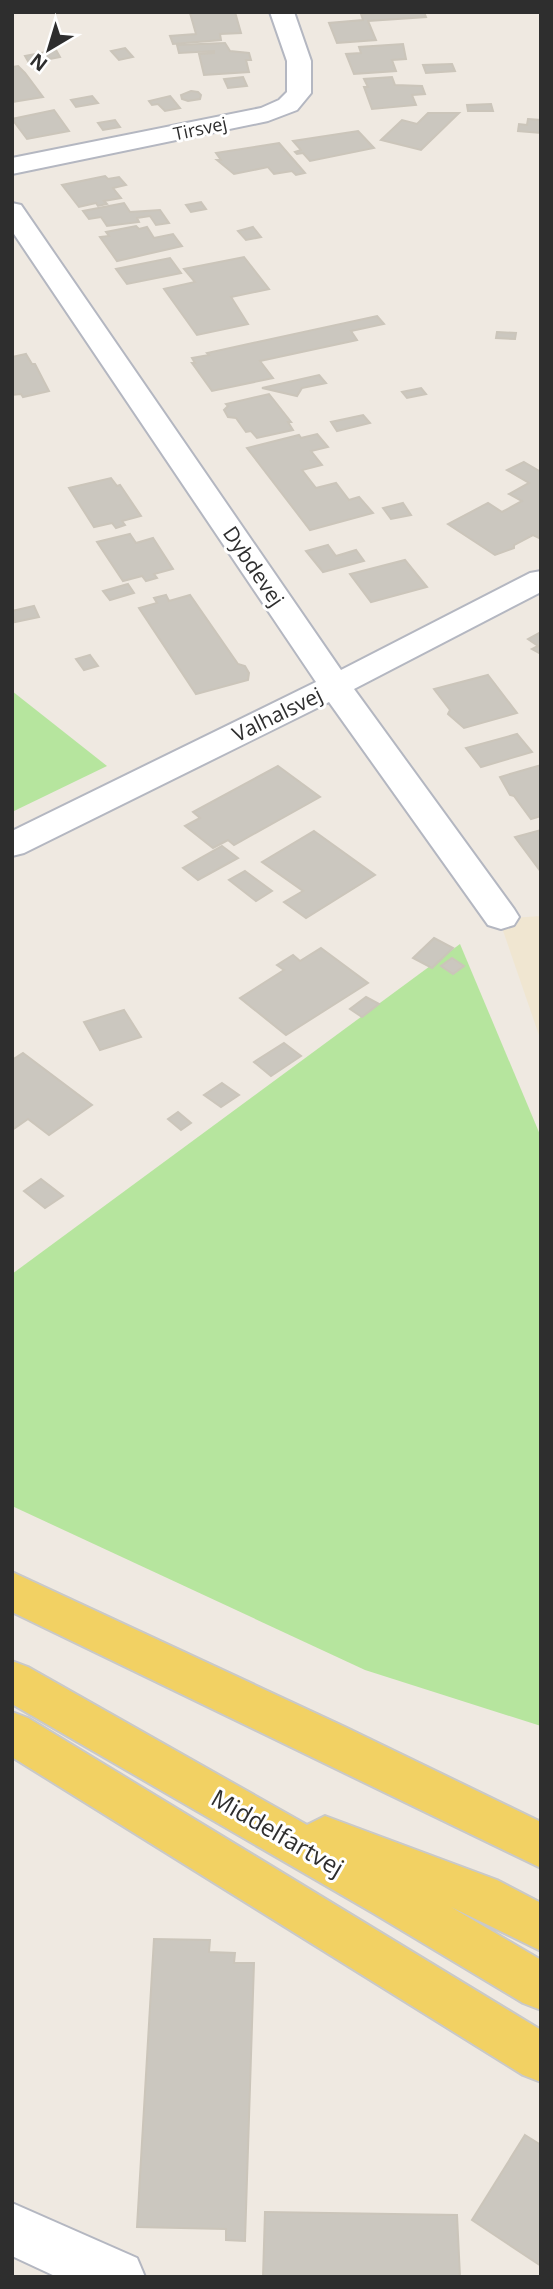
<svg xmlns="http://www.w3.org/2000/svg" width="553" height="2289" font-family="'Open Sans',sans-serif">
  <rect width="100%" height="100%" fill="#efe9e1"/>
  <polygon fill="#f0e6d1" points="541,916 541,1041 499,919"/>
  <g fill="#b6e59e">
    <polygon points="12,691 107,766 12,812"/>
    <polygon points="460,944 541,1137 541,1726 365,1670 12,1506 12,1274"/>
  </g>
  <g fill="#cbc7bf" stroke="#cbc5ba" stroke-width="2">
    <polygon points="235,12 241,33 220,34 221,40 173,44 170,36 196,34 190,13"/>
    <polygon points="388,12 424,12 426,17 368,21 376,40 337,43 329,23 363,20 361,14"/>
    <polygon points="225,43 230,51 249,53 251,60 246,60 249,72 204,75 199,54 214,53 214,51 179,53 177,45"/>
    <polygon points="403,44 406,59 392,60 396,71 354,74 346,54 361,53 359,47"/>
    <polygon points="125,48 133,57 119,60 111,51"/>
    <polygon points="56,50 60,57 29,63 25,56"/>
    <polygon points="452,64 455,71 426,73 423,65"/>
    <polygon points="18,66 25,73 43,97 12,102 12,67"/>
    <polygon points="243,77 247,86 228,88 224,79"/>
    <polygon points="392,77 395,85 422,86 425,94 412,95 416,105 372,109 364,87 368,87 364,79"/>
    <polygon points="191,91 198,92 201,95 200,99 188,101 182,99 181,95"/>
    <polygon points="92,96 98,103 76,107 71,100"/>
    <polygon points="170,96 180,108 165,111 158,104 152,105 149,101"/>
    <polygon points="491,104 493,111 468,111 467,105"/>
    <polygon points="54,110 69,131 27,139 12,119"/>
    <polygon points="428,113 459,113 421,150 381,140 402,120 417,124"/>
    <polygon points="528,119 541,120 541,133 518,131 519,124 527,125"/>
    <polygon points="115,120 120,127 103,130 98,123"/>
    <polygon points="358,131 374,148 310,161 303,153 297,154 295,152 301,150 293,141"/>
    <polygon points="279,143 305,173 296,175 292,171 274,174 268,167 234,174 217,160 221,160 216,153"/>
    <polygon points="105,176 108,179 119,177 126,185 113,188 121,198 104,201 107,204 98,206 96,203 79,207 62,185"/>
    <polygon points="201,202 206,209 191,212 186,205"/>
    <polygon points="124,203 130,212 160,210 169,223 156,225 150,216 137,218 139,222 107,226 101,217 89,219 83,211"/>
    <polygon points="136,226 139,229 147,227 154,238 173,234 182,246 117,261 100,237 109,236 106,232"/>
    <polygon points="253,227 261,237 246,240 238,231"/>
    <polygon points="244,257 269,289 231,297 248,324 197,335 164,289 195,282 184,269"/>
    <polygon points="170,258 181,273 127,284 116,269"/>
    <polygon points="377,316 384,324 351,331 357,340 260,361 273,378 212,391 192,363 195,363 192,358 209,355 207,353"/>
    <polygon points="497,332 516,333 515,339 496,338"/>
    <polygon points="26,354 32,364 35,364 49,391 23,397 21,394 12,395 12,357"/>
    <polygon points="319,375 326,383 302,388 297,396 262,388"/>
    <polygon points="421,388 426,394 407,398 402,392"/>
    <polygon points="269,394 291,422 288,422 293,430 257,438 251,431 246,432 236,418 228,417 224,410 228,406 226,404"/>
    <polygon points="363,415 370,423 337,431 331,422"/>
    <polygon points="317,434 328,447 311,451 322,465 302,470 316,488 336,483 349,500 359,497 373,513 310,530 247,448 299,435 301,438"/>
    <polygon points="524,462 541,472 541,539 533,535 514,545 514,548 495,555 448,524 488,503 502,512 522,501 509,494 529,483 507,470"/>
    <polygon points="111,478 117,486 120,485 141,516 122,521 125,525 116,528 112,523 94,527 69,488"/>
    <polygon points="403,503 411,515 391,519 383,508"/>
    <polygon points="130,534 136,543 153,538 173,569 154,574 157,578 146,581 142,576 123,581 97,542"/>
    <polygon points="328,545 336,556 356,550 364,561 323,572 306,551"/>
    <polygon points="405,560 427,587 371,602 350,574"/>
    <polygon points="128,584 134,593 110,600 103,591"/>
    <polygon points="166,595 169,601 190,595 238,664 245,666 249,673 248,680 196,694 139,608 157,603 154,598"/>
    <polygon points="34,606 39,617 15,622 12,611"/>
    <polygon points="541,632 541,654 532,649 538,646 528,639"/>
    <polygon points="90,655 98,666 84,670 76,659"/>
    <polygon points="488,675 517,713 464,728 448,714 450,710 434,689"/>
    <polygon points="517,734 532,752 481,767 466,748"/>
    <polygon points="541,765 541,816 531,819 514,796 510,795 500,777"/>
    <polygon points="278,766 320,797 234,845 228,840 213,848 185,826 200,818 193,812"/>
    <polygon points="541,830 541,872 515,837"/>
    <polygon points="314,831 375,875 306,918 284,902 303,891 262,862"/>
    <polygon points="222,846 238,858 198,880 183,868"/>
    <polygon points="245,871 272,891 256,901 229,880"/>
    <polygon points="434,938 453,948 432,968 413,958"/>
    <polygon points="321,948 368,983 286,1035 240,998 284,970 277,965 293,955 300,961"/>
    <polygon points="452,958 464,966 453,974 441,966"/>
    <polygon points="366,997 379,1004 362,1017 350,1009"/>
    <polygon points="124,1010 141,1037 100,1050 84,1022"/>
    <polygon points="284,1043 301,1056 271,1076 254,1062"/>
    <polygon points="23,1053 92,1105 49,1135 28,1119 12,1130 12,1060"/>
    <polygon points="222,1083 239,1095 221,1107 204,1095"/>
    <polygon points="178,1112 191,1123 181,1130 168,1119"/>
    <polygon points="41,1179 63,1196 45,1208 24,1191"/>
    <polygon points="154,1939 210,1940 209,1952 235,1953 234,1963 254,1963 245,2241 226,2240 226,2229 137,2227"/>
    <polygon points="525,2135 541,2145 541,2266 472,2220"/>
    <polygon points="265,2212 457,2215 460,2277 263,2277"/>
  </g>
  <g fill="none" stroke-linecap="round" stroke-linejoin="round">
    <defs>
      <g id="minor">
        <polygon points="270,12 294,12 311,61 311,93 297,110 268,121 12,174 12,158 261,108 279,100 287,92 287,61"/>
        <polygon points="12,203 21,205 341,670 530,573 541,571 541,592 354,689 514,909 519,917 514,925 501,929 488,925 329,702 24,853 12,856 12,831 316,682 12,231"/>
        <polygon points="12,2203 137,2258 145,2277 57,2277 12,2256"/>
      </g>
      <g id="major">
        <polygon points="12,1572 345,1727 541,1822 541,1868 12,1612"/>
        <polygon points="12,1661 28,1667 307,1825 325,1816 497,1880 541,1903 541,1951 451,1907 541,1960 541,2010 523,2003 373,1913 12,1704"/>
        <polygon points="12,1712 28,1718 541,2030 541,2082 523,2075 12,1757"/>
      </g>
    </defs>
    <use href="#minor" stroke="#b4b7c1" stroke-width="4"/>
    <use href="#major" stroke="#c9c9c9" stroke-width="4"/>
    <use href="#minor" fill="#fff" fill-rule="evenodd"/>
    <use href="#major" fill="#f2d163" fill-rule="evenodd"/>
  </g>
  <g text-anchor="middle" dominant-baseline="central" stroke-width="6" stroke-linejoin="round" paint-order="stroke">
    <g font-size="18" fill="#2e2e2e" stroke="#fff">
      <text transform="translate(200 128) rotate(-12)">Tirsvej</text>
    </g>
    <g font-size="21" fill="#2e2e2e" stroke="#fff">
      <text transform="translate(254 566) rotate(56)">Dybdevej</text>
      <text transform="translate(277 714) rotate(-26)">Valhalsvej</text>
    </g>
    <g font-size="24" fill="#2e2e2e" stroke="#fff">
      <text transform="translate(278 1832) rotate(30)">Middelfartvej</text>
    </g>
  </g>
  <rect width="553" height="2289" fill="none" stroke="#2e2e2e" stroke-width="28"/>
  <g transform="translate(49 49) rotate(218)" stroke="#ffffff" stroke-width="5" paint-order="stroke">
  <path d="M0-5L12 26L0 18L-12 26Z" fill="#2e2e2e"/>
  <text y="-10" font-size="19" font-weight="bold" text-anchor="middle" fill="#2e2e2e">N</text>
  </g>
</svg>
